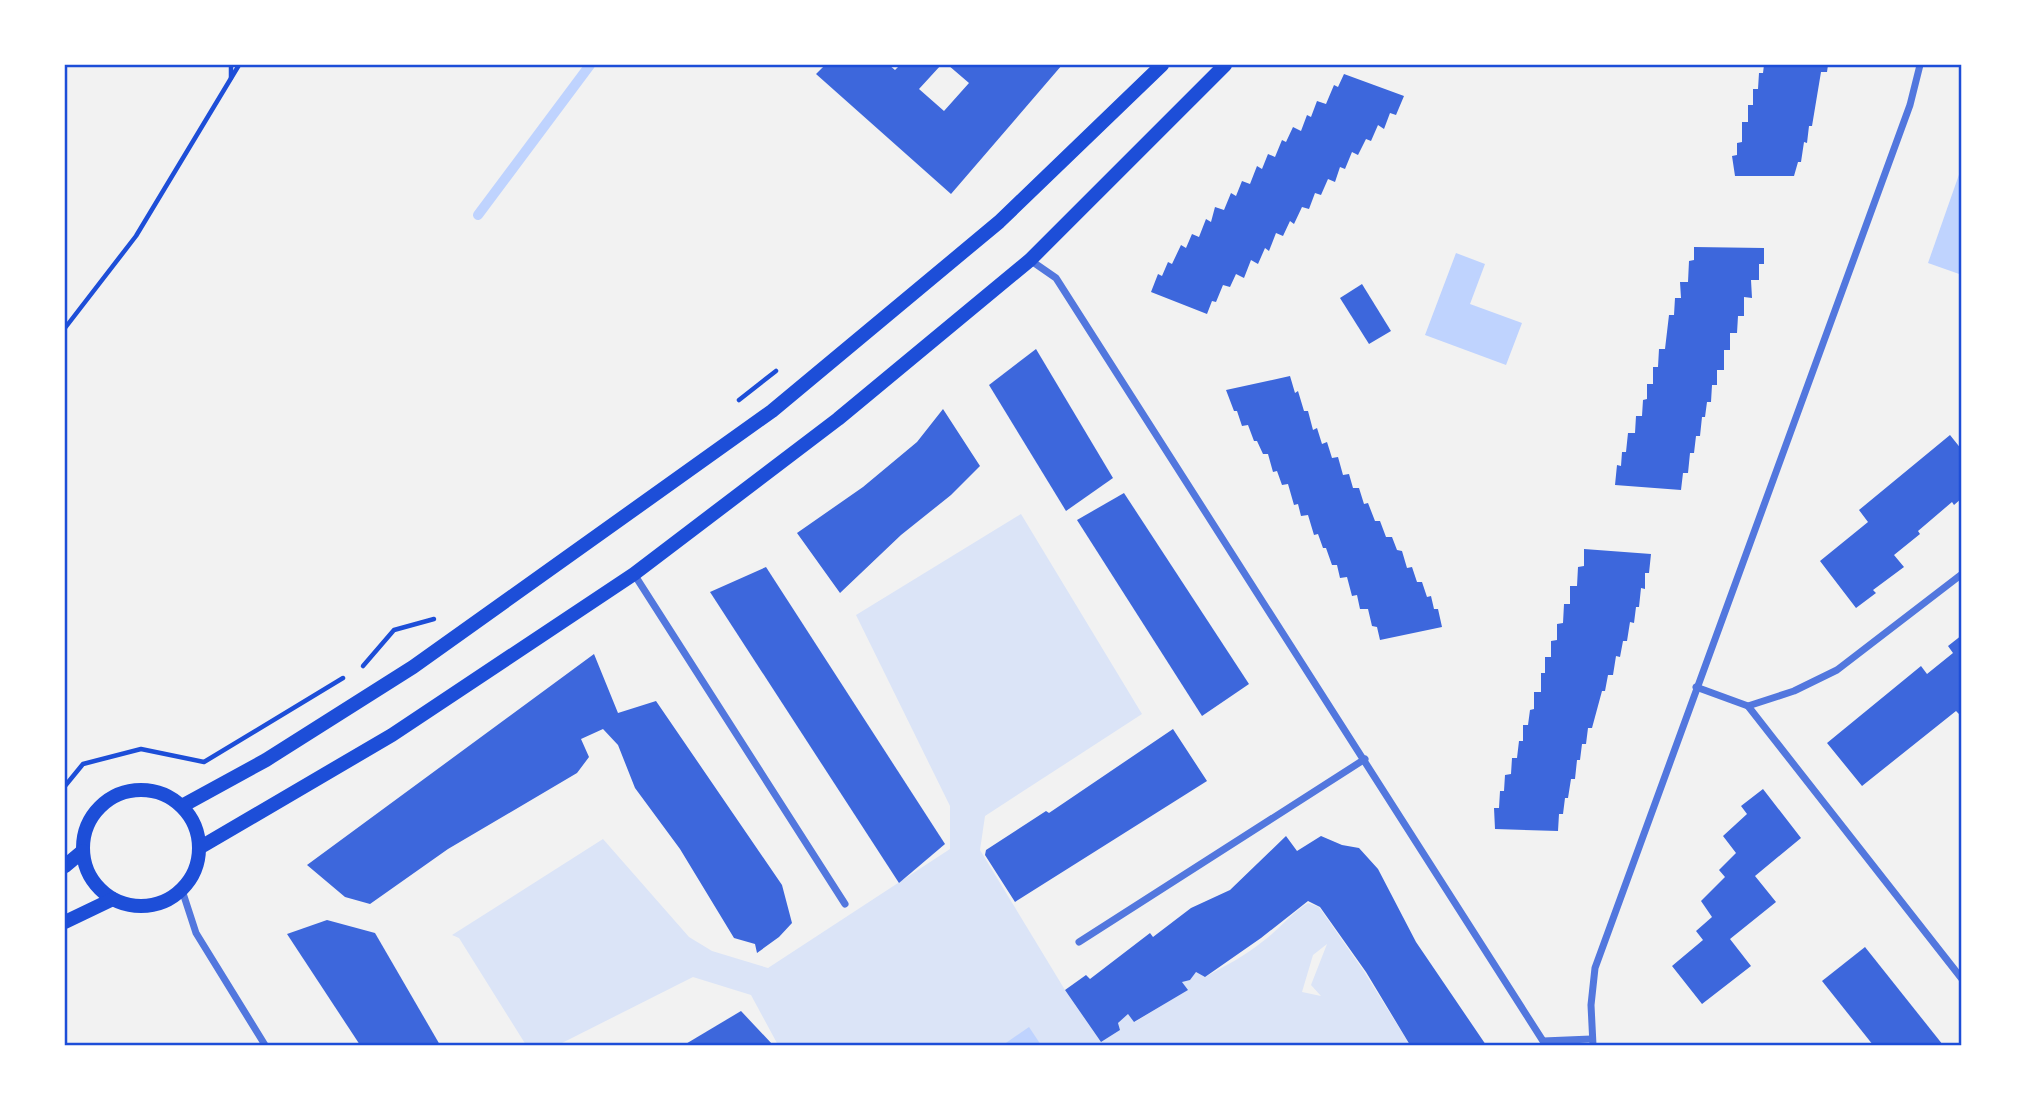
<svg xmlns="http://www.w3.org/2000/svg" width="2027" height="1110" font-family="Lato,sans-serif">
  <rect width="100%" height="100%" fill="#f2f2f2"/>
  <path fill="#dbe4f7" fill-rule="evenodd" d="M1021,514L1142,714L985,816L980,850L1065,990L1101,1042L1120,1030L1118,1023L1128,1014L1135,1022L1187,990L1182,982L1196,972L1205,977C1225,966 1245,956 1262,942C1279,930 1290,914 1308,903L1319,907L1363,970L1410,1045H778L751,995L693,977L558,1045H526L459,938L452,935L603,839L689,937L712,951L768,968L950,849V806L856,615ZM1327,944L1311,985L1321,996L1302,992L1313,955Z"/>
  <g fill="#bfd3fe">
    <polygon points="1962,166 1962,275 1928,263"/>
    <polygon points="1456,253 1485,264 1470,304 1522,323 1506,365 1425,335"/>
    <polygon points="1029,1027 1041,1045 1003,1045"/>
  </g>
  <g fill="none" stroke-linecap="round" stroke-linejoin="round">
    <polyline stroke="#bfd3fe" stroke-width="10" points="478,215 590,65"/>
  </g>
  <g fill="#3d67dc">
    <polygon points="825,65 889,65 895,70 900,65 941,65 919,89 944,111 969,83 948,65 1062,65 951,194 816,74"/>
    <polygon points="1764,65 1828,65 1827,72 1821,72 1812,126 1809,126 1807,143 1804,142 1801,162 1798,162 1794,176 1735,176 1732,156 1737,155 1737,143 1742,142 1742,122 1748,122 1748,105 1753,105 1753,89 1758,89 1759,73 1763,73"/>
    <polygon points="1344,74 1404,96 1396,115 1390,113 1384,129 1378,125 1371,141 1366,139 1358,155 1352,152 1345,169 1340,167 1335,182 1328,179 1321,195 1315,193 1309,209 1302,207 1294,224 1290,221 1283,236 1276,233 1269,251 1265,248 1258,264 1251,260 1244,278 1236,274 1230,287 1223,285 1216,302 1212,301 1207,314 1151,292 1158,274 1162,276 1168,262 1172,264 1181,245 1186,248 1192,234 1199,237 1206,219 1211,222 1215,207 1224,210 1231,193 1236,196 1242,181 1250,184 1257,166 1262,169 1268,154 1275,157 1282,140 1286,142 1293,127 1301,131 1307,115 1311,117 1317,101 1326,104 1334,85 1338,87"/>
    <polygon points="1694,247 1764,248 1764,264 1759,264 1759,280 1751,280 1752,298 1744,297 1744,316 1738,316 1737,333 1730,333 1730,350 1724,350 1724,370 1717,370 1717,385 1712,385 1711,402 1707,402 1705,417 1702,417 1700,436 1696,436 1694,453 1690,453 1688,473 1683,473 1681,490 1615,485 1617,465 1621,466 1622,452 1626,452 1628,433 1635,433 1636,416 1642,416 1643,400 1647,399 1647,384 1653,384 1653,367 1658,367 1659,349 1665,349 1669,315 1674,315 1675,298 1681,298 1680,282 1688,282 1689,261 1694,260"/>
    <polygon points="1362,284 1391,331 1369,344 1340,298"/>
    <polygon points="1036,349 1113,478 1066,511 989,385"/>
    <polygon points="1290,376 1295,393 1298,391 1304,411 1308,411 1313,430 1317,428 1322,444 1327,442 1332,458 1338,457 1343,475 1349,474 1353,488 1359,488 1364,504 1368,503 1375,521 1380,521 1386,537 1392,537 1397,550 1402,551 1407,568 1412,567 1417,582 1422,582 1427,597 1431,596 1434,609 1438,609 1442,627 1380,640 1377,627 1372,626 1368,609 1360,609 1357,595 1352,596 1347,577 1340,578 1337,565 1332,565 1326,548 1323,548 1318,534 1314,535 1308,515 1301,516 1298,504 1294,505 1288,484 1282,485 1277,471 1273,472 1268,454 1263,454 1257,441 1254,441 1248,425 1242,426 1237,411 1234,411 1226,390"/>
    <polygon points="943,409 980,466 951,495 901,535 840,593 797,533 863,487 917,442"/>
    <polygon points="1950,435 1962,450 1962,498 1954,505 1952,502 1918,531 1920,534 1894,555 1904,567 1873,590 1876,593 1856,608 1820,561 1868,522 1859,510"/>
    <polygon points="1124,493 1249,684 1202,716 1077,520"/>
    <polygon points="1584,549 1651,554 1649,573 1645,573 1645,589 1641,588 1639,607 1636,607 1634,623 1630,622 1627,641 1623,641 1620,657 1616,656 1613,675 1608,675 1605,691 1602,691 1592,728 1588,728 1586,744 1582,744 1580,760 1577,760 1575,779 1571,779 1568,798 1565,798 1563,814 1559,814 1558,831 1495,829 1494,808 1499,808 1500,791 1504,791 1505,775 1511,774 1512,758 1517,758 1519,741 1523,741 1523,725 1528,725 1530,710 1534,709 1534,692 1541,692 1541,673 1545,673 1545,657 1551,657 1551,641 1557,640 1557,624 1563,623 1564,604 1570,604 1570,586 1577,586 1578,567 1584,566"/>
    <polygon points="766,567 945,844 899,883 710,592"/>
    <polygon points="1962,635 1962,711 1959,714 1956,711 1862,786 1827,743 1921,666 1927,674 1953,653 1948,646"/>
    <polygon points="594,654 618,713 656,701 782,885 792,923 779,937 757,953 755,944 734,938 680,849 635,788 618,745 603,729 581,739 589,757 577,773 448,849 370,904 345,897 307,865"/>
    <polygon points="1173,729 1207,781 1015,902 985,855 986,850 1046,811 1049,813"/>
    <polygon points="1763,789 1801,838 1755,876 1776,902 1730,939 1751,966 1702,1004 1672,966 1703,940 1696,931 1712,917 1701,901 1725,877 1719,870 1736,853 1723,836 1747,814 1741,806"/>
    <polygon points="1286,836 1297,851 1321,836 1342,845 1359,848 1378,869 1416,942 1486,1045 1410,1045 1366,972 1320,907 1308,901 1261,938 1205,977 1196,972 1190,980 1182,982 1188,990 1134,1022 1128,1014 1118,1023 1120,1030 1101,1042 1065,990 1086,975 1090,979 1150,933 1153,937 1191,908 1230,890"/>
    <polygon points="327,920 375,933 440,1045 360,1045 287,934"/>
    <polygon points="1865,947 1943,1045 1873,1045 1822,981"/>
    <polygon points="741,1011 773,1045 684,1045"/>
  </g>
  <g fill="none" stroke-linecap="round" stroke-linejoin="round">
    <g stroke="#1d4ed8" stroke-width="4.5">
      <polyline points="231,65 231,78"/>
      <polyline points="65,328 136,236 239,65"/>
      <polyline points="739,400 776,371"/>
      <polyline points="363,666 394,630 434,619"/>
      <polyline points="65,786 83,764 141,749 204,762 343,678"/>
    </g>
    <g stroke="#5277de" stroke-width="7">
      <polyline points="1030,260 1056,278 1543,1041 1591,1039"/>
      <polyline points="634,574 845,904"/>
      <polyline points="1696,687 1748,706 1962,979"/>
      <polyline points="1748,706 1794,691 1837,670 1962,574"/>
      <polyline points="182,890 196,933 265,1045"/>
      <polyline points="1079,942 1365,759"/>
      <polyline points="1593,1045 1591,1005 1595,968 1910,105 1920,65"/>
    </g>
    <g stroke="#1d4ed8" stroke-width="14">
      <circle cx="141" cy="848" r="58"/>
      <polyline points="182,806 266,760 413,667 772,411 999,222 1162,65"/>
      <polyline points="199,848 392,735 634,574 838,419 1030,260 1225,65"/>
      <polyline points="65,866 83,851"/>
      <polyline points="65,922 113,899"/>
    </g>
  </g>
  <rect width="2027" height="1110" fill="none" stroke="#ffffff" stroke-width="133"/>
  <rect x="66" y="66" width="1894" height="978" fill="none" stroke="#1d4ed8" stroke-width="2.5"/>
</svg>
